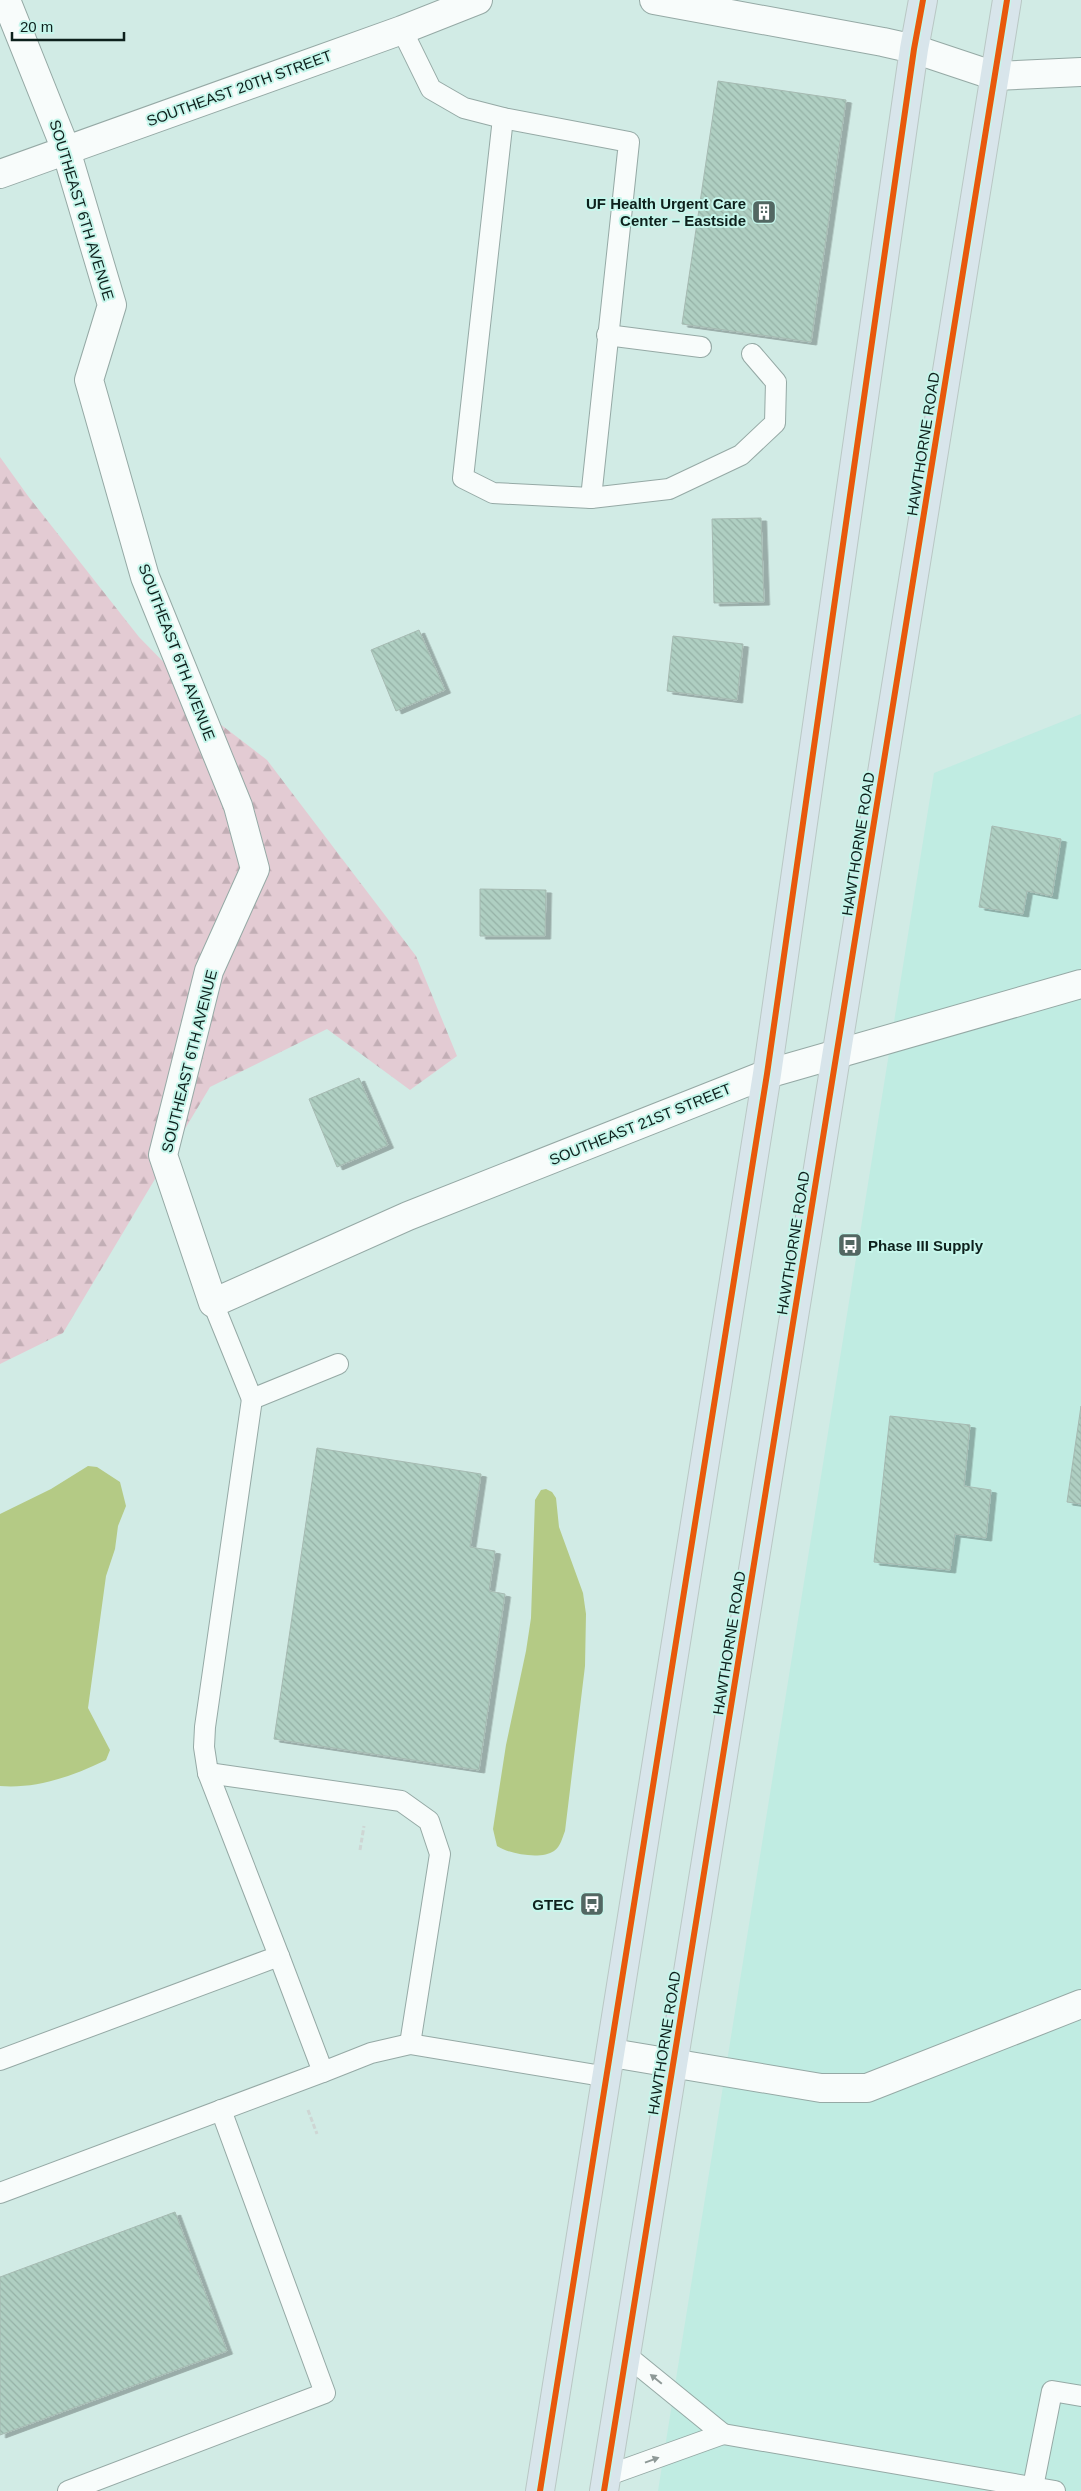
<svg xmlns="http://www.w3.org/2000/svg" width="1081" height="2491" font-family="Arial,sans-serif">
  <defs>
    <pattern id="forest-firs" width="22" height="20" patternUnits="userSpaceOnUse" patternTransform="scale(1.25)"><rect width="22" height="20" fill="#e3cbd3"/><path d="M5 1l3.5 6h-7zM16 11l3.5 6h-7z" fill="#c2aeb5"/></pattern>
    <pattern id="building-back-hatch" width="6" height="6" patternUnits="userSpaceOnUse" patternTransform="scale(1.25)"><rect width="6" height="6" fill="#afcfc2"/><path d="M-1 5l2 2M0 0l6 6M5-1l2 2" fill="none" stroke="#95b1a6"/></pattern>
    <filter id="shadow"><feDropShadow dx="5.5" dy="3" stdDeviation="0" flood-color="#0004"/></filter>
  </defs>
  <rect width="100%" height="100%" fill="#d1ebe5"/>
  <polygon fill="#c0ece2" points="1081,714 1081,2491 658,2491 934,773"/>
  <polygon fill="url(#forest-firs)" points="0,457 28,496 139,637 184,683 207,714 267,760 416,956 457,1056 410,1090 327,1029 210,1087 63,1333 0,1364"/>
  <g fill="#b4ca85">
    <path d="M88,1466L97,1467L120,1482L126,1506L118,1526L115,1549L106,1576L88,1708L110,1750L106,1760C73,1776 37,1789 0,1786V1514L51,1489Z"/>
    <path d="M546,1489L552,1492L556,1498L559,1527L583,1593L586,1614L585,1666L565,1831C562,1838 561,1846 554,1851C541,1860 509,1854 497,1846L493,1829L506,1745L526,1651L531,1618L535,1500L541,1490Z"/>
  </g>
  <g fill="url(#building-back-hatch)" stroke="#a6bab2" filter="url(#shadow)">
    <polygon points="718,81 846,100 811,342 682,324"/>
    <polygon points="761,518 764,602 714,603 712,519"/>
    <polygon points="419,630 445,690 396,711 371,650"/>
    <polygon points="673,636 743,644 737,700 667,691"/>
    <polygon points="992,826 1061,839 1052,896 1027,891 1023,914 979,907"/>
    <polygon points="480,889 546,890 545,936 480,936"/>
    <polygon points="359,1078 388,1145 337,1167 309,1099"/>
    <polygon points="1081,1406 1081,1504 1067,1502"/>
    <polygon points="890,1416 970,1425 964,1486 991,1490 986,1538 955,1534 950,1570 874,1562"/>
    <polygon points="317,1448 481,1474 470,1547 495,1551 489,1591 505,1594 479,1770 274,1739"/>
    <polygon points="175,2212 227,2351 0,2435 0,2277"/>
  </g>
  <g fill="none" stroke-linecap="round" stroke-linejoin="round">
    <defs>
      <g id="lane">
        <polyline points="402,30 431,89 464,108 503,118 629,142 591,498"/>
        <polyline points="503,118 463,478 493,493 591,498 669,489 741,455 775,423 776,382 752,354"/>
        <polyline points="607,335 701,347"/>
        <polyline points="213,1303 252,1399"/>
        <polyline points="208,1773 401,1801 429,1821 440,1854 410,2044"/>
        <polyline points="279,1956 323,2072 371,2053 410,2044 608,2077"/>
        <polyline points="0,2060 279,1956 208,1773 204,1747 205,1727 252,1399 338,1364"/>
        <polyline points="0,2193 323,2072"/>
        <polyline points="723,2434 1055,2491"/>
        <polyline points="606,2476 723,2434 626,2355"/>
        <polyline points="1033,2487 1052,2391 1081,2396"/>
        <polyline points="68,2491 325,2393 221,2110"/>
      </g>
      <g id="street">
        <polyline points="6,0 66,150 112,305 89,380 145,577 238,806 255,869 209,971 163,1155 213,1303 408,1216 767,1074 1081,984"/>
        <polyline points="654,0 883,42 914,49 995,76 1081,72"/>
        <polyline points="0,174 402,30 478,0"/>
        <polyline points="612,2053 821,2088 867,2088 1081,2004"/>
      </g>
      <g id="highway">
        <polyline points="540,2491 767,1074 914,49 923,0"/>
        <polyline points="604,2491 1007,0"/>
      </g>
    </defs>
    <use href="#lane" stroke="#95a9a5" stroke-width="22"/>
    <use href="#street" stroke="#95a9a5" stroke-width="30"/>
    <use href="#highway" stroke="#b9c7c4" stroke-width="30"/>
    <g stroke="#ced6d4" stroke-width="3" stroke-dasharray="5 2.5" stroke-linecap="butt">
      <polyline points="360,1850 364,1826"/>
      <polyline points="308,2110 317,2134"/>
    </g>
    <use href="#lane" stroke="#f8fcfb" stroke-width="20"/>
    <use href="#street" stroke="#f8fcfb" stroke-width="28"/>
    <use href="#highway" stroke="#d8e5eb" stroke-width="28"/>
    <defs>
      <g id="cycleway">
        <polyline points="540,2491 767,1074 914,49 923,0"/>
        <polyline points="604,2491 1007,0"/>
      </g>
    </defs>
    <use href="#cycleway" stroke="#c6f6eb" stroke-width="9"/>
    <use href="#cycleway" stroke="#e8590c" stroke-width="6"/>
  </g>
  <defs><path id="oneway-solid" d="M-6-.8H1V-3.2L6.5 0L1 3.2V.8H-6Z" transform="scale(1.25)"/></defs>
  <g fill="#8e9997">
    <use href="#oneway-solid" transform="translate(656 2379) rotate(-141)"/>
    <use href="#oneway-solid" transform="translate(652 2460) rotate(-20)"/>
  </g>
  <defs>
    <symbol id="building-square" viewBox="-11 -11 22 22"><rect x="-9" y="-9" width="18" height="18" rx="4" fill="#526762" stroke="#c6f6eb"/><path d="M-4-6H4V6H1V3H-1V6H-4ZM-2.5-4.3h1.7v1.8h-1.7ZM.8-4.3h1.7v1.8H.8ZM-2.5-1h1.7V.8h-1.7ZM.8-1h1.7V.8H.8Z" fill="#fff"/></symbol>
    <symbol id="bus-square" viewBox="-11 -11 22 22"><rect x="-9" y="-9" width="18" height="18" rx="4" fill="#526762" stroke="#c6f6eb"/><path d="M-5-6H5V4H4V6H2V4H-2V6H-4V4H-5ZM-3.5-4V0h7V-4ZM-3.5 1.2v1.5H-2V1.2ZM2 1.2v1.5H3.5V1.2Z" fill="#fff"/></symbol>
  </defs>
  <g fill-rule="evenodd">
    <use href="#building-square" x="750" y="198" width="28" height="28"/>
    <use href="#bus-square" x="836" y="1231" width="28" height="28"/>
    <use href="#bus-square" x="578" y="1890" width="28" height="28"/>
  </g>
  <g text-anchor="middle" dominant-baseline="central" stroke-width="4" stroke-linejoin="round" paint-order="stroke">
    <g font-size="15" fill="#0d201c" stroke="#c6f6eb">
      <text transform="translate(239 88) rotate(-20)">SOUTHEAST 20TH STREET</text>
      <text transform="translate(82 210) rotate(73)">SOUTHEAST 6TH AVENUE</text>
      <text transform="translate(923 444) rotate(-81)">HAWTHORNE ROAD</text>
      <text transform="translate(177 652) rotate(69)">SOUTHEAST 6TH AVENUE</text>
      <text transform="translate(858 844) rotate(-81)">HAWTHORNE ROAD</text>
      <text transform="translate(189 1061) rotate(-76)">SOUTHEAST 6TH AVENUE</text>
      <text transform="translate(640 1124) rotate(-22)">SOUTHEAST 21ST STREET</text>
      <text transform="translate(793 1243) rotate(-81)">HAWTHORNE ROAD</text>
      <text transform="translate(729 1643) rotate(-81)">HAWTHORNE ROAD</text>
      <text transform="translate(664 2043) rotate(-81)">HAWTHORNE ROAD</text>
    </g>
    <g font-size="15" font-weight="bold" fill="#0d201c" stroke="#c6f6eb" text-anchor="end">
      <text x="746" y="203">UF Health Urgent Care<tspan x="746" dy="17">Center – Eastside</tspan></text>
      <text x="868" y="1245" text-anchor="start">Phase III Supply</text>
      <text x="574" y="1904">GTEC</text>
    </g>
  </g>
  <path d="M12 32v8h112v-8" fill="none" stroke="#0d201c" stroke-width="2.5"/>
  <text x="20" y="32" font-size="15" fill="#0d201c" stroke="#c6f6eb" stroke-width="4" paint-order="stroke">20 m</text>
</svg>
